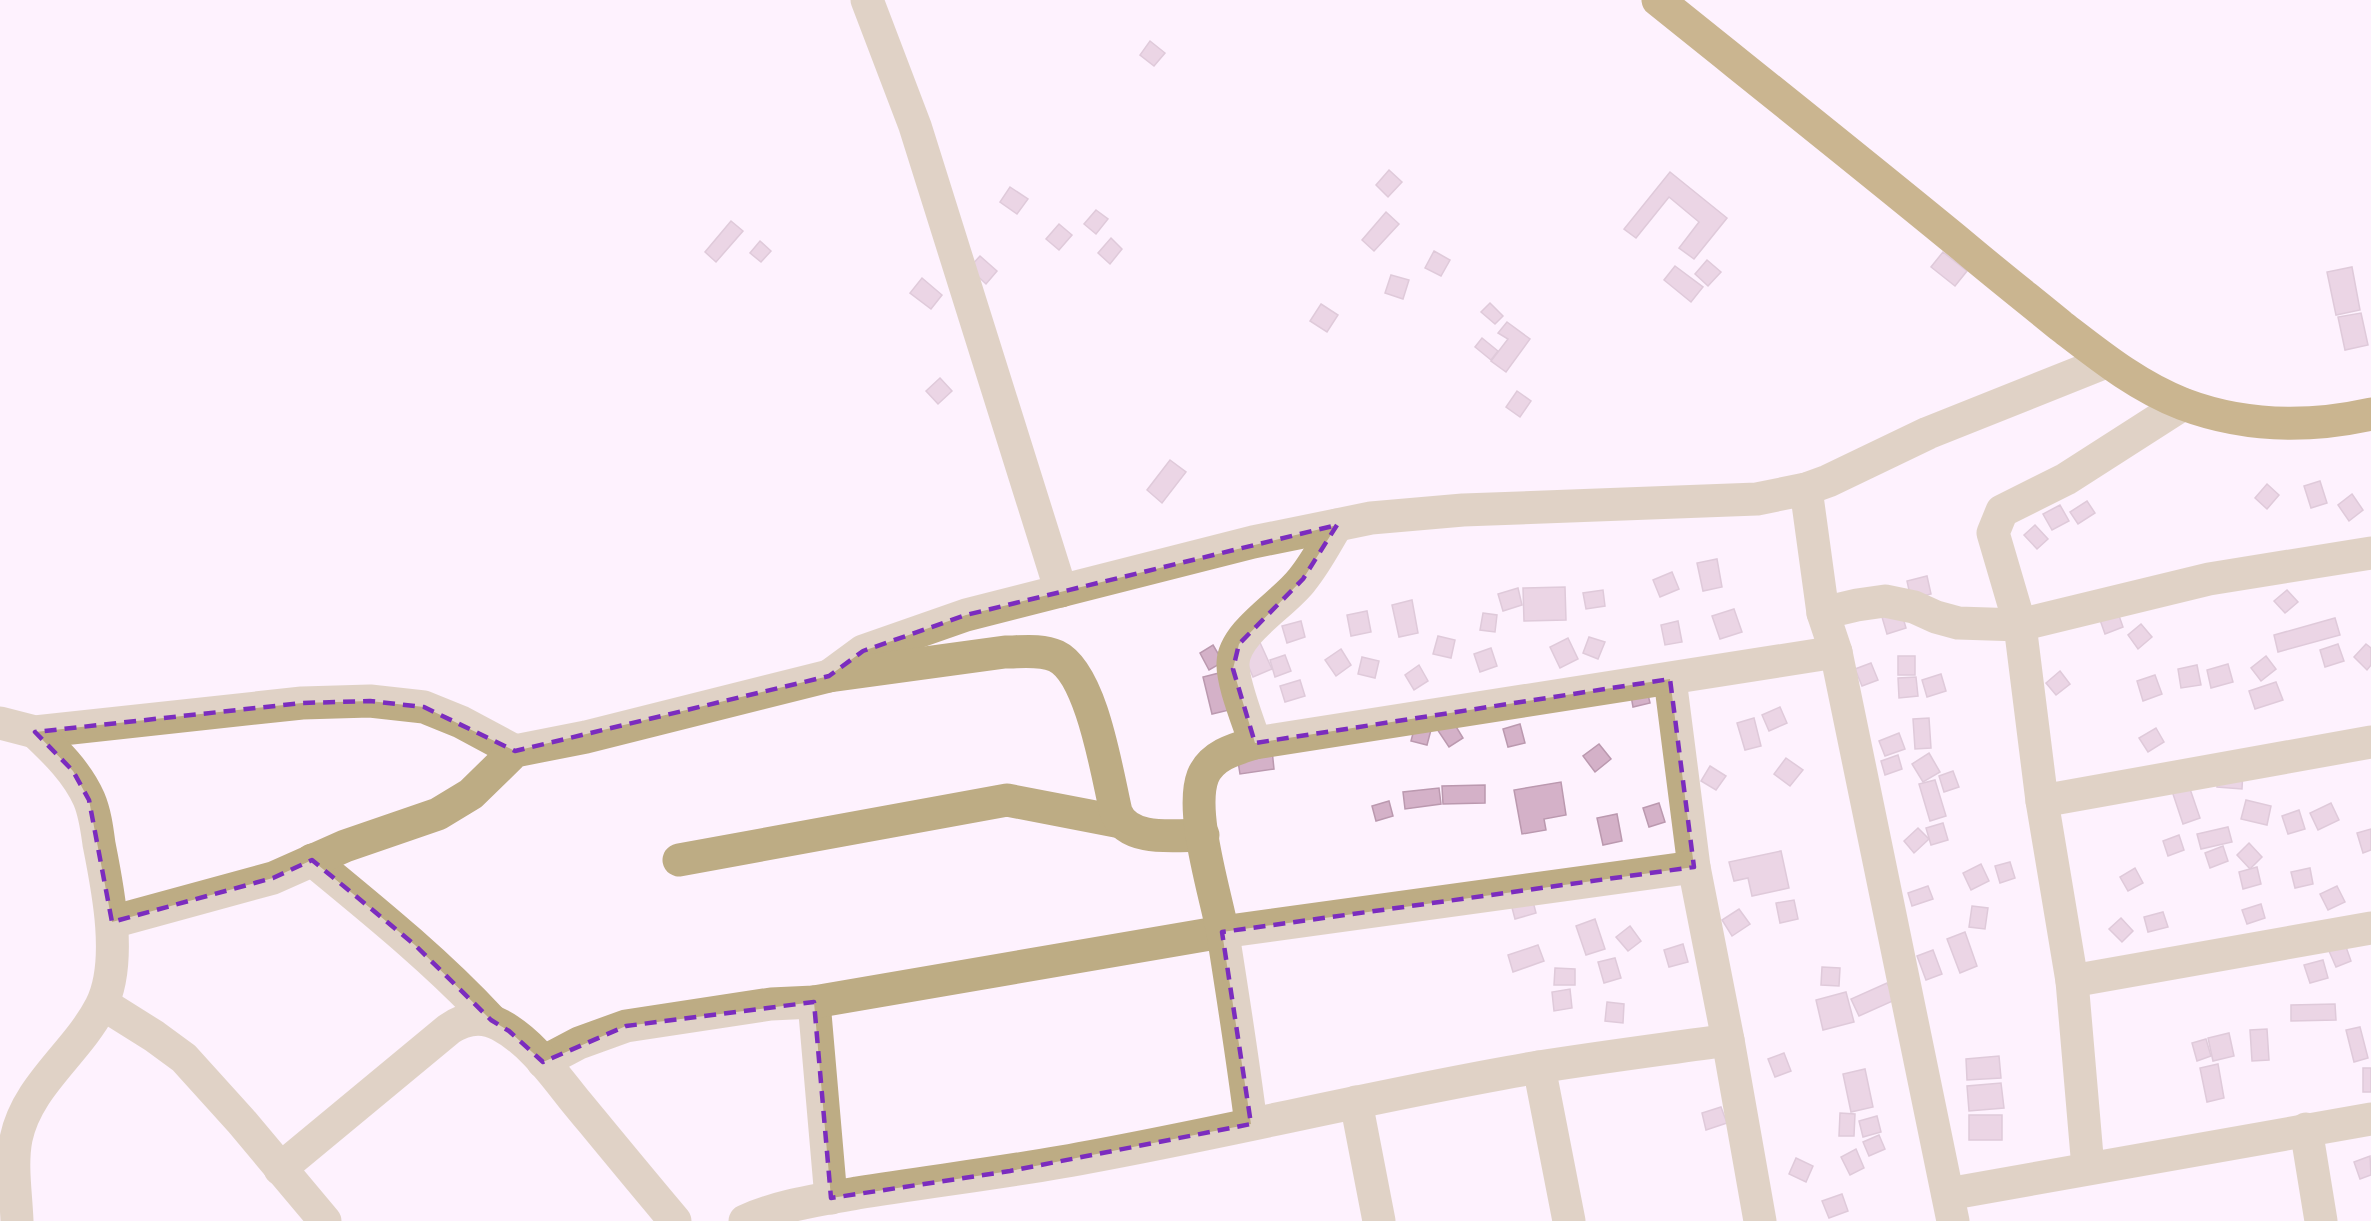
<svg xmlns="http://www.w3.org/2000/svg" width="2371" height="1221" font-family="'Fira Sans Condensed',sans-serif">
  <rect width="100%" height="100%" fill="#fef2fe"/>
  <g fill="#d4b1c8" stroke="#bb99af" stroke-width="1.5">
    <polygon points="1150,41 1165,53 1154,66 1140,55"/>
    <polygon points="1389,170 1402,182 1388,197 1376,185"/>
    <polygon points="1670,172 1727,218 1694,259 1679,248 1699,222 1669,197 1636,238 1624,229"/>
    <polygon points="1010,187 1028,199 1017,214 1000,202"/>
    <polygon points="1096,210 1108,219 1096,234 1084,224"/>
    <polygon points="1386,212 1399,224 1374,251 1362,240"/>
    <polygon points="731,221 743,231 716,262 705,252"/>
    <polygon points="1059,224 1072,235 1059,250 1046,239"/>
    <polygon points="1111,238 1122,249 1110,264 1098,253"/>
    <polygon points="760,241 771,251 761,262 750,253"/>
    <polygon points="1434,251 1450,260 1441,276 1425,268"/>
    <polygon points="1943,252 1967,271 1955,286 1931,267"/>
    <polygon points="980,256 997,271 986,284 969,268"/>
    <polygon points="1707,260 1721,272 1708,286 1695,274"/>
    <polygon points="1675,266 1703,287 1691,302 1664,280"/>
    <polygon points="2352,267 2360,310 2336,315 2327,272"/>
    <polygon points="1391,275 1409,280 1403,299 1385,293"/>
    <polygon points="922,278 942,295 931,309 910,293"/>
    <polygon points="1490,303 1503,316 1495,324 1481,312"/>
    <polygon points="1321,304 1338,315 1327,332 1310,321"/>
    <polygon points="2361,313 2368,345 2345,350 2338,317"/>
    <polygon points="1507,322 1530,339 1506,372 1491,361 1508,339 1498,333"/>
    <polygon points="1482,338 1498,351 1491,360 1475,347"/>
    <polygon points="940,378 952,391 938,404 926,391"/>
    <polygon points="1517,391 1531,401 1520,417 1506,407"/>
    <polygon points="1170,460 1186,472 1162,503 1147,490"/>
    <polygon points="2320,481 2327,503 2311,508 2304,486"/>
    <polygon points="2267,484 2279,495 2267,509 2255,498"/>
    <polygon points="2352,494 2363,510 2349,521 2338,505"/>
    <polygon points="2087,501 2095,513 2078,524 2070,512"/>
    <polygon points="2060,505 2069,521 2052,530 2043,514"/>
    <polygon points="2035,525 2048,539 2037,549 2024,535"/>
    <polygon points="1717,559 1722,587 1703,591 1697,563"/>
    <polygon points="1672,572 1679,589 1660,597 1653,580"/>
    <polygon points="1927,576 1931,594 1911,599 1907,581"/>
    <polygon points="1565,587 1566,620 1524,621 1523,588"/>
    <polygon points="1518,588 1522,605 1503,611 1498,594"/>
    <polygon points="1603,590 1605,606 1586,609 1583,593"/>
    <polygon points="2287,590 2298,602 2285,613 2274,601"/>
    <polygon points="1412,600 1418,633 1399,637 1392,605"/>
    <polygon points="1734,609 1742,632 1720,639 1712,616"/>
    <polygon points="2117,610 2123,627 2105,634 2099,617"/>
    <polygon points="1367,611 1371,632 1351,636 1347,615"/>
    <polygon points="1901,611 1906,628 1887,634 1882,617"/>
    <polygon points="1483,613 1497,615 1495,632 1480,630"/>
    <polygon points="2335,618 2340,635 2278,652 2274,635"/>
    <polygon points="1301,621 1305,637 1287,643 1282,626"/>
    <polygon points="1678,621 1682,642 1665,645 1661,625"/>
    <polygon points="2141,624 2152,637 2138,649 2128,635"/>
    <polygon points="1257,636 1272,669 1253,677 1239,644"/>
    <polygon points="1438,636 1455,640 1451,658 1433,654"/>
    <polygon points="1589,637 1605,642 1598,659 1583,653"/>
    <polygon points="1568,638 1578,659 1560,668 1550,647"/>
    <polygon points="2338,644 2344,661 2325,667 2320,650"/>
    <polygon points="2366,644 2371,648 2371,665 2367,670 2354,657"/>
    <polygon points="1213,645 1223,662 1209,670 1200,653"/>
    <polygon points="1491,648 1497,666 1480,672 1474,654"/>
    <polygon points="1341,649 1351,665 1336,676 1325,660"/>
    <polygon points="1285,655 1291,671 1275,677 1270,660"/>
    <rect x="1898" y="656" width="17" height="19"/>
    <polygon points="2266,656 2276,669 2261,681 2251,668"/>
    <polygon points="1362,657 1379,661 1375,678 1358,674"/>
    <polygon points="1871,663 1878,680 1862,686 1855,669"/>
    <polygon points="2228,664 2233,682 2211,688 2207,670"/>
    <polygon points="1419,665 1428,681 1414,690 1405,675"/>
    <polygon points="2197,665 2201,685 2181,688 2178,669"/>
    <polygon points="2060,671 2070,684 2056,695 2046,683"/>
    <polygon points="1219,673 1229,710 1212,714 1203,677"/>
    <polygon points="1941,674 1946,691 1927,697 1922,680"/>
    <polygon points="2155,675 2162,694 2143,701 2137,681"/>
    <polygon points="1916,677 1918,696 1899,698 1898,678"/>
    <polygon points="1300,680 1305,696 1285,702 1280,686"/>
    <polygon points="2276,682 2283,700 2255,709 2249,691"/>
    <polygon points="1646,686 1650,703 1633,707 1630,690"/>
    <polygon points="1780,707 1787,723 1769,731 1762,715"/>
    <polygon points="1754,718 1761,746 1745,750 1737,723"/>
    <polygon points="1929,718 1931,748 1915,749 1913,719"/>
    <polygon points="1452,720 1463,738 1449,747 1437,729"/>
    <polygon points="1416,722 1432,726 1427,745 1411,741"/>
    <polygon points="1520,724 1525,743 1508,747 1503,729"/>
    <polygon points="2156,728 2164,742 2148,752 2139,738"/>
    <polygon points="1899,733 1905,749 1885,756 1879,741"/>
    <polygon points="1599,744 1611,759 1595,772 1583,756"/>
    <polygon points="1272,750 1274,769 1240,774 1237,755"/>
    <polygon points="1929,753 1940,772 1923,782 1912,764"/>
    <polygon points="1898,755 1902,769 1885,775 1881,761"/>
    <polygon points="1786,758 1803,770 1790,786 1774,774"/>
    <polygon points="1710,766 1726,776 1716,790 1701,781"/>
    <polygon points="2218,769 2243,770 2242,789 2217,787"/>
    <polygon points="1953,771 1959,787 1944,792 1939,776"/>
    <polygon points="1935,780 1946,816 1930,821 1919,784"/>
    <polygon points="1561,782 1566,815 1544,819 1546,830 1522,834 1514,790"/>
    <polygon points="1485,785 1485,803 1443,804 1442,786"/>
    <polygon points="2189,786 2200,818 2183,824 2172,791"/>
    <polygon points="1439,788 1441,804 1405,809 1403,792"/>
    <polygon points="2246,800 2271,806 2267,825 2241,819"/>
    <polygon points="1389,801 1393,816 1376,821 1372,806"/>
    <polygon points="1659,803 1665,822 1649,827 1643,808"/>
    <polygon points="2331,803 2339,820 2318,830 2310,813"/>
    <polygon points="2299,810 2305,829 2288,834 2282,816"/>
    <polygon points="1617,814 1622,841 1603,845 1597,818"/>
    <polygon points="1943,823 1948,840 1931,845 1926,828"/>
    <polygon points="2228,827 2232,842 2201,849 2197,834"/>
    <polygon points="1918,828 1929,839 1914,853 1904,841"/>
    <polygon points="2371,829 2371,850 2363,853 2357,833"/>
    <polygon points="2179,835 2184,850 2168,856 2163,841"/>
    <polygon points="2249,843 2262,857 2250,869 2237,855"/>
    <polygon points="2223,846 2228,861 2210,868 2205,853"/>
    <polygon points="1781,851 1789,888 1752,896 1748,878 1734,881 1729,862"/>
    <polygon points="2010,862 2015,878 2000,883 1995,866"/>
    <polygon points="1981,864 1989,881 1971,890 1963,873"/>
    <polygon points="2257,867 2261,884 2243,889 2239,872"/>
    <polygon points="2135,868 2143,883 2128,891 2120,877"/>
    <polygon points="2310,868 2313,884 2295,888 2291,872"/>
    <polygon points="1928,886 1933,899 1912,906 1908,893"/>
    <polygon points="2337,886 2345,902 2328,910 2320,894"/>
    <polygon points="1531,894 1536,913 1515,919 1510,900"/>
    <polygon points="1794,900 1798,919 1780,923 1776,903"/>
    <polygon points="2261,904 2265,918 2247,924 2242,910"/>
    <polygon points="1972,906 1988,908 1985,929 1969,927"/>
    <polygon points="1739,909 1750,924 1732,936 1722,920"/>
    <polygon points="2163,912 2168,927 2148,932 2144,917"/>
    <polygon points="2121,918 2133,931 2122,942 2109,929"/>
    <polygon points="1595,919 1605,949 1586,955 1576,926"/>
    <polygon points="1630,926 1641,941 1628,951 1616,937"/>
    <polygon points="1965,932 1977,966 1960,973 1947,939"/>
    <polygon points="1683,944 1688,962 1669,967 1664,950"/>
    <polygon points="2345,944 2351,961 2336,967 2329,951"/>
    <polygon points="1538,945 1544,961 1513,972 1508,955"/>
    <polygon points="1933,950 1942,974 1926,980 1917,956"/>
    <polygon points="1615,958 1621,978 1604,983 1598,962"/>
    <polygon points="2323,960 2328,978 2310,983 2304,965"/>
    <polygon points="1822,967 1840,968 1839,986 1821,985"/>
    <polygon points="1555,968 1575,969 1575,985 1554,985"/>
    <polygon points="1887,983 1895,1000 1859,1016 1851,999"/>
    <polygon points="1570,989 1572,1008 1554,1011 1552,992"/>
    <polygon points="1846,992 1854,1022 1823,1030 1816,1000"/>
    <polygon points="1607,1002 1624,1004 1623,1023 1605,1021"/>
    <polygon points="2335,1004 2336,1020 2291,1021 2291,1005"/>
    <polygon points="2360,1027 2368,1058 2354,1062 2346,1030"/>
    <polygon points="2267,1029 2269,1060 2252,1061 2250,1030"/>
    <polygon points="2229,1033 2234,1056 2213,1061 2208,1038"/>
    <polygon points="2206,1039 2211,1056 2197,1061 2192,1043"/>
    <polygon points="1784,1053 1791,1071 1775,1077 1768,1059"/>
    <polygon points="1999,1056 2001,1078 1967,1080 1966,1059"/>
    <polygon points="2218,1064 2224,1098 2207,1102 2200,1068"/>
    <rect x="2363" y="1068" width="8" height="24"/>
    <polygon points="1865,1069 1873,1107 1851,1112 1843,1074"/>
    <polygon points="2001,1083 2004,1108 1969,1111 1967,1086"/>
    <polygon points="1721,1107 1727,1123 1706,1130 1702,1113"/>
    <polygon points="1840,1113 1855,1114 1854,1136 1839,1136"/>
    <rect x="1969" y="1115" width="33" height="25"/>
    <polygon points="1877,1116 1881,1132 1863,1137 1859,1121"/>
    <polygon points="1879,1135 1885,1149 1869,1156 1863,1142"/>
    <polygon points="1856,1149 1864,1168 1850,1175 1841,1157"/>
    <polygon points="2370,1156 2371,1175 2360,1179 2354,1162"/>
    <polygon points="1796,1158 1813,1166 1806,1182 1789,1174"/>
    <polygon points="1842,1194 1848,1211 1829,1218 1822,1201"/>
  </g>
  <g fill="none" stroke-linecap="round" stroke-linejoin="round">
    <g stroke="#bdac84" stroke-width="33">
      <polyline points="867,0 915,126 1061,591"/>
      <polyline points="1806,489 1823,613 1836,652 1953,1221"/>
      <polyline points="1823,613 1857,605 1885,601 1914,607 1936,617 1958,623 2020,625 2209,579 2371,553"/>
      <polyline points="829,676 863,651 966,615 1253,542 1337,525 1371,518 1463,510 1757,499 1806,489 1828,481 1928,433 2106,362"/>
      <polyline points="1670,679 1694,867 1728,1040 1760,1221"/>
      <polyline points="0,723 35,732 302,703 370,701 424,707 461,722 515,751"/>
      <path d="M1255,743C1249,723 1232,683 1233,663C1234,632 1284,604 1302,580C1316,563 1326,543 1337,525"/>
      <polyline points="2042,801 2371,742"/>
      <path d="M312,860C374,911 436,961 491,1020"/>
      <polyline points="679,860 1007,800 1121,822"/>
      <path d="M112,922L273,878L345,846L438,814L471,794L515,751L586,737L829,676L1005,652C1021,652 1041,649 1056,656C1092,673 1107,774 1116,812C1128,843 1176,835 1203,835"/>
      <polyline points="2072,981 2371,928"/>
      <polyline points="814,1002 831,1198"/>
      <polyline points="103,1004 154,1036 184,1058 241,1121 325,1221"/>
      <polyline points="543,1062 579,1043 626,1026 771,1004 814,1002 1222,932 1694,867"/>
      <polyline points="1539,1067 1569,1221"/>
      <polyline points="1356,1102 1379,1221"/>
      <path d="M1251,1124C1243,1061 1233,997 1223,934C1216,895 1189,812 1203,776C1212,755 1235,749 1255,743L1836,652"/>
      <polyline points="2306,1129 2321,1221"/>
      <polyline points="2088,1168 2072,981 2042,801 2020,625 1993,533 2002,511 2066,479 2183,404"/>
      <path d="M280,1169L449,1029C465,1018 482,1015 500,1025C532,1042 555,1076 577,1103C610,1143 642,1182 675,1221"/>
      <polyline points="1948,1194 2371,1119"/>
      <path d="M17,1221C16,1194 11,1165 16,1139C27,1085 77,1053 101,1006C123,963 108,889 99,844C97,829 95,813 89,799C77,772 56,752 35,732"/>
      <path d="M745,1221C780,1205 820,1200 857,1193C925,1182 993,1174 1061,1162C1221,1134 1379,1094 1539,1067C1602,1057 1665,1049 1728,1040"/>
    </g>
    <path stroke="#8c6b0c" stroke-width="33" d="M1658,0C1760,82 1862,163 1963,246C1995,273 2028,299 2061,326C2100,356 2137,386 2183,404C2244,427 2308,428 2371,414"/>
  </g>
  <path d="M0 0H2371V1221H0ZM1337,525L1303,579L1239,644L1233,669L1255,743L1670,679L1694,867L1222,932L1251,1124L1010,1171L831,1198L814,1002L626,1026L543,1062L509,1031L491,1020L415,945L312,860L273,878L112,922L89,800L73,771L35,732L302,703L370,701L424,707L515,751L829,676L863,651L966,615Z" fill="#fef2fe" fill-opacity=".55" fill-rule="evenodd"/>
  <path fill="none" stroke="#7b2cbf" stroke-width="4.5" stroke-dasharray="12 8" stroke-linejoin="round" d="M1337,525L1303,579L1239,644L1233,669L1255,743L1670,679L1694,867L1222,932L1251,1124L1010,1171L831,1198L814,1002L626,1026L543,1062L509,1031L491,1020L415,945L312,860L273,878L112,922L89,800L73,771L35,732L302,703L370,701L424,707L515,751L829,676L863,651L966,615Z"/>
</svg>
